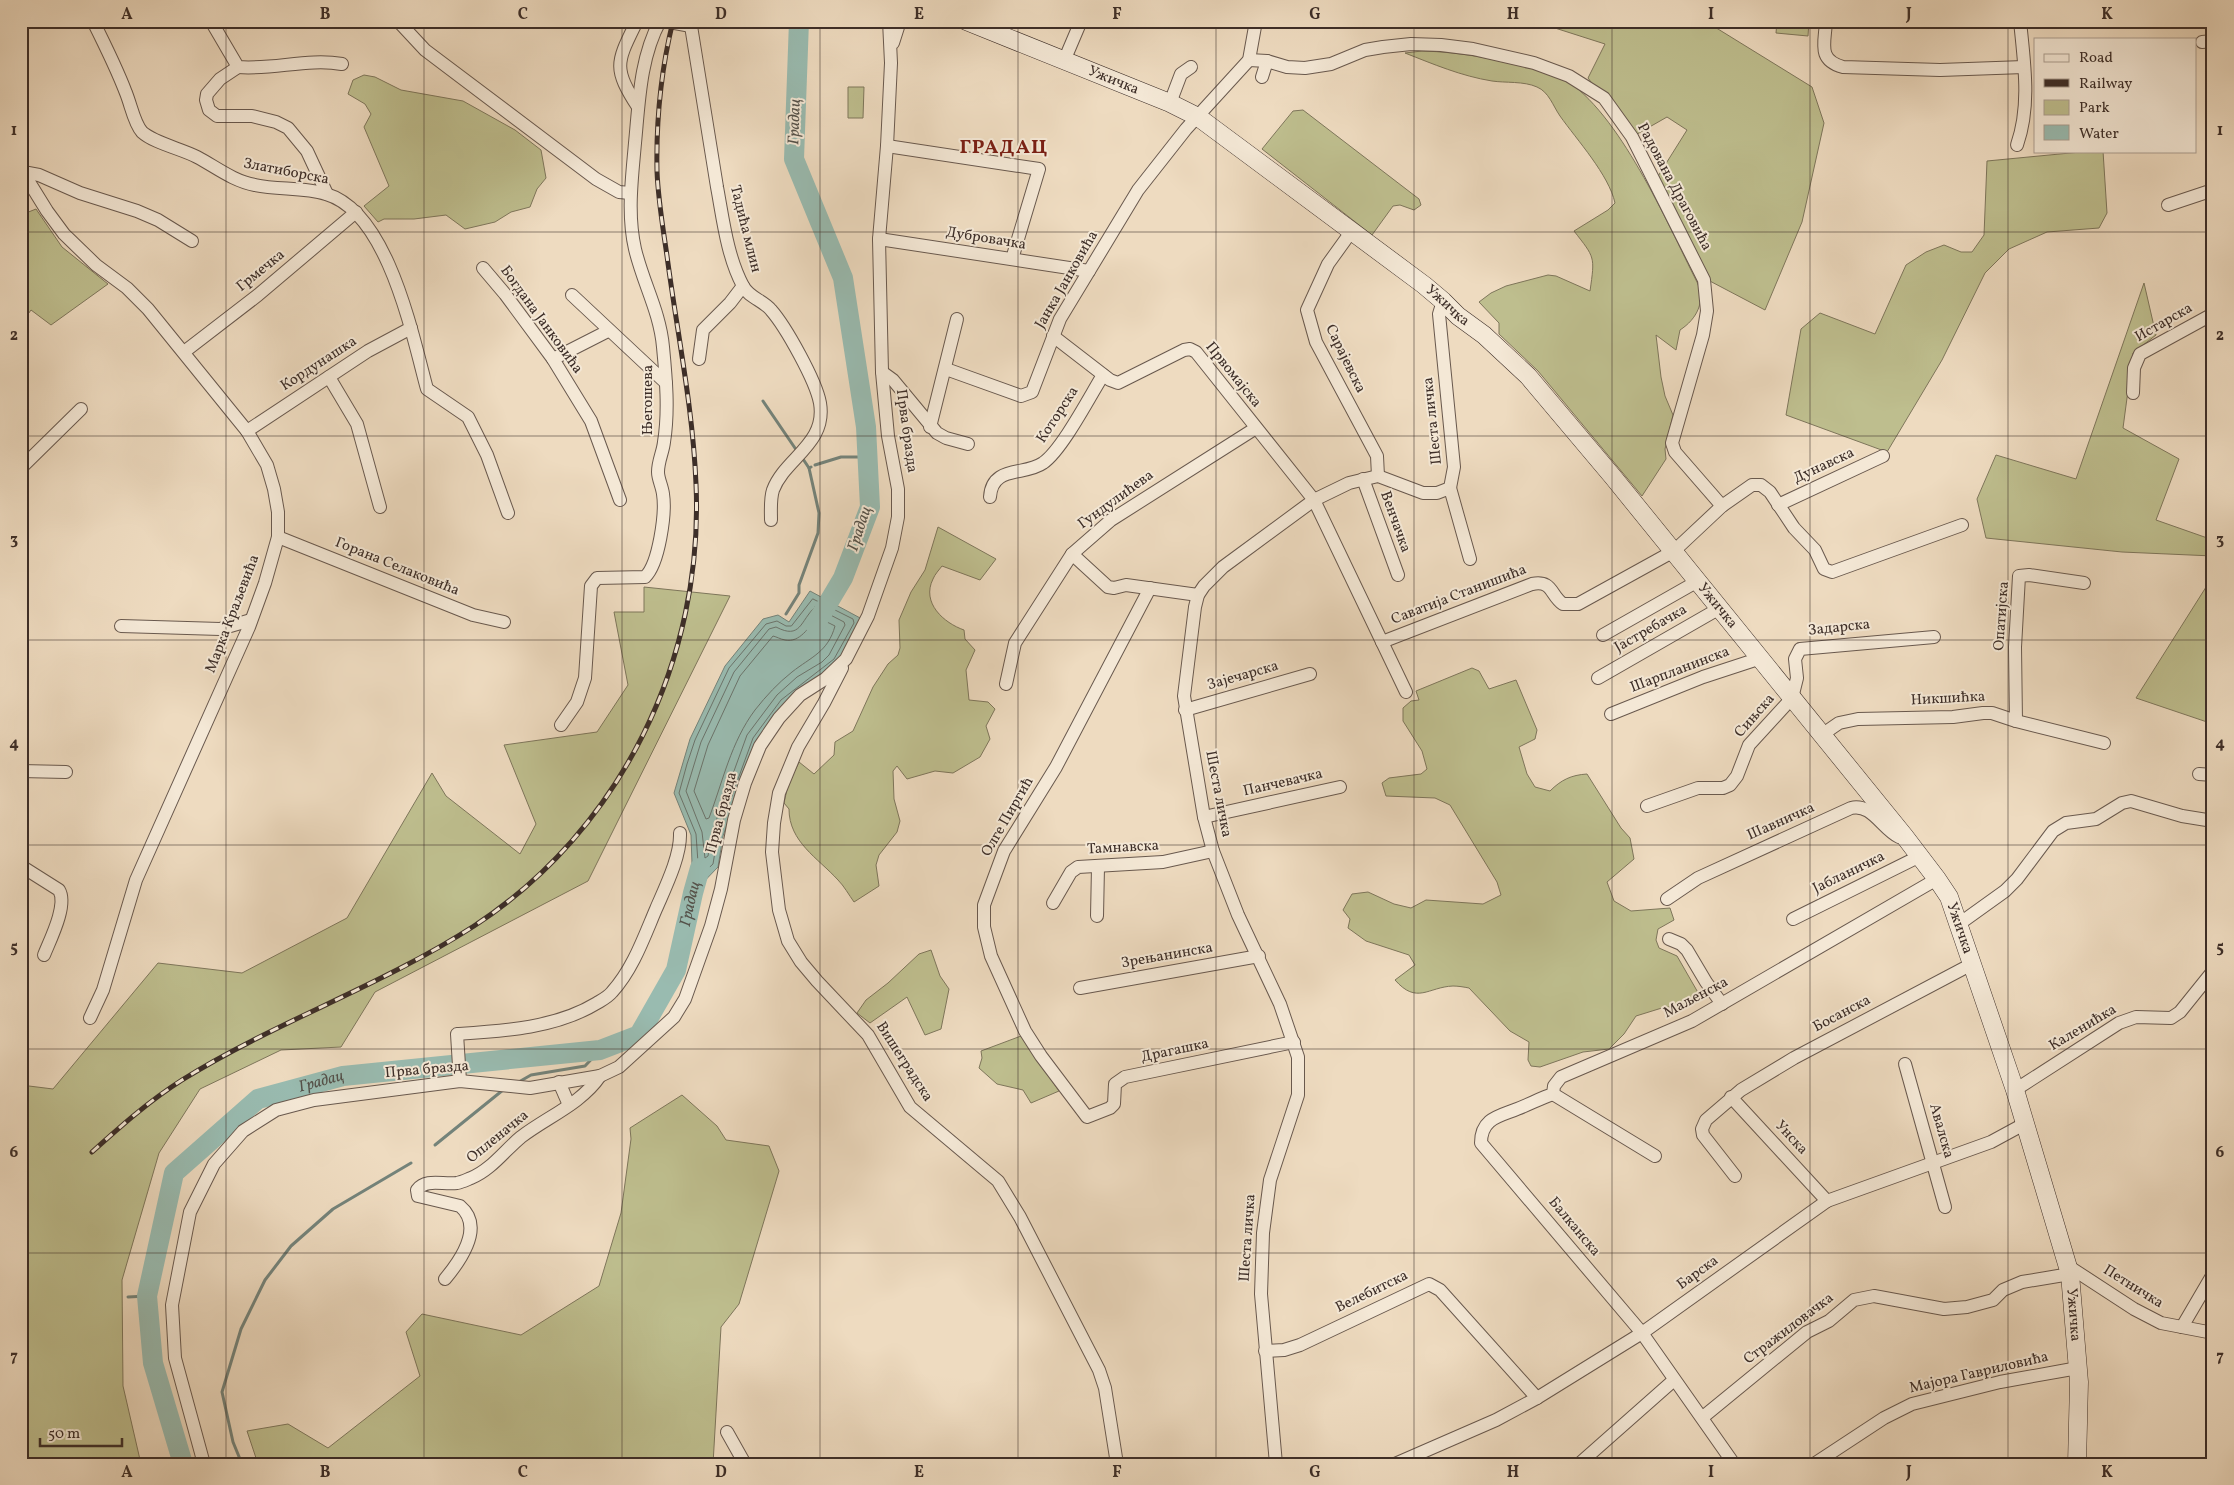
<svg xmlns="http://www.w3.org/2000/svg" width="2234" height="1485" font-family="Vollkorn,serif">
  <rect width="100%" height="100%" fill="#eedbc0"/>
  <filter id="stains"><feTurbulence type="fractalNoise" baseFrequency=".004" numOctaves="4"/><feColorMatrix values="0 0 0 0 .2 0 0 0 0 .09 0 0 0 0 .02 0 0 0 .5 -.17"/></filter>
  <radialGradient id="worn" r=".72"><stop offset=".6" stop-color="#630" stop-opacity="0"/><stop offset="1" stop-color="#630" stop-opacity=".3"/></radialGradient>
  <g fill="#bebe8e" stroke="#7e765b">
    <polygon points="1533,21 1705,21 1812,87 1824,123 1802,222 1765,310 1706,279 1655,181 1687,130 1667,117 1632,137 1588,78 1605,44"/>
    <polygon points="1777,21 1809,21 1808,36 1776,33"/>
    <path d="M1422,51C1461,52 1496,59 1534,69C1543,71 1555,73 1563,78C1620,113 1666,221 1697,282C1706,301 1697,319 1680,330L1676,350L1656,335L1661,377L1665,396L1673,415L1665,449L1666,459L1642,496L1538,371L1499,334V323L1479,302L1491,293L1506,286L1548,275L1556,276L1590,291C1595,256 1595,258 1574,231L1608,210L1615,203C1609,175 1577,140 1560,116C1553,106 1549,92 1537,87C1524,81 1505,83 1492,81C1461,76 1433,64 1405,53Z"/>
    <polygon points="364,75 375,77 401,90 463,101 515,130 541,150 546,178 537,189 530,207 511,212 495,222 465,229 446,215 414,219 384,219 378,222 364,206 389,186 364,127 371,114 365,104 348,94 353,80"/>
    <polygon points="848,87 864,87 863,118 848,118"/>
    <polygon points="1303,110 1419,199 1421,205 1414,210 1400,205 1393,206 1372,235 1262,149 1293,111"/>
    <polygon points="2091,151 2103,151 2107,213 2099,228 2047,232 2009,249 1985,273 1942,360 1887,452 1786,415 1801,329 1820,313 1875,334 1906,265 1926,252 1944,245 1961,252 1972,252 1984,235 1987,161"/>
    <polygon points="36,209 62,247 108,284 51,325 31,310 21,324 21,215"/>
    <polygon points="2144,283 2156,335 2133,353 2123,428 2179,459 2156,520 2213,540 2213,556 2122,552 1986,538 1977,499 1996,455 2076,479"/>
    <path d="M938,527L996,559L980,580L942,566C939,570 935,574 933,579C921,603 944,623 964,630L965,639L975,650L966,670L969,700L988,702L995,709L986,726L990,739L980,757L953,773L935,771L907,779L897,766L893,771L894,799L900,821L897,832L879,855L876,865L879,886L854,902C849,895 844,886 838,880C818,858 789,842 789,809L784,803L788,785L799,762L814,774L834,755L835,742L853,731L873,687L888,664L898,655L900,648L899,620L911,592L925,570Z"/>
    <polygon points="2213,576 2213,724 2136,698"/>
    <polygon points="644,587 730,596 588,881 375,992 341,1047 281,1050 200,1089 159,1153 122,1280 123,1386 141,1464 21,1464 21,1085 53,1089 158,963 242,973 347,918 432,773 446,796 520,854 536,824 504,745 597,732 628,685 614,612 644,612"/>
    <path d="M1472,668L1479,671L1489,689L1516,680L1537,730L1535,739L1519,747L1527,774L1535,787L1550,791C1561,780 1571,775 1587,774L1621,828L1630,838L1634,859L1607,882L1614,901L1631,911L1670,908L1674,920L1658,929L1656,940L1659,948L1677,956L1700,996L1686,1007H1665L1636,1016L1624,1034L1609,1049L1583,1052L1540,1067L1531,1066L1528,1060L1529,1042L1510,1031L1469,988C1464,987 1458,986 1453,986C1428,987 1417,1005 1395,980L1415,965L1409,955L1366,941L1348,928L1350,919L1343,910L1352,894L1368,892L1394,904L1411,908L1426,900L1483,904L1501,895L1497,882L1450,805L1435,798L1386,796L1382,783L1389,778L1421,774L1427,769L1422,751L1403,721V708L1411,701L1419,700L1416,691Z"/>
    <polygon points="931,950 940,976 949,989 941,1029 925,1035 907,997 870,1023 857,1013 866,1000 888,983 919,954"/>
    <polygon points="1021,1036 1059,1091 1031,1103 1023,1090 997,1084 979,1068 982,1058 981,1051"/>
    <polygon points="682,1095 717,1126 726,1140 769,1146 779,1171 739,1304 721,1327 713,1464 258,1464 247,1431 288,1424 328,1448 420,1376 406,1332 422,1314 521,1335 599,1286 621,1213 631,1139 630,1128"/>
  </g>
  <polygon fill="#99bbb0" stroke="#74837a" points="810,591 862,619 844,653 829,671 804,686 738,793 723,836 718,867 693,893 691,835 674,793 690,739 725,666 763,619 778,615 789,622"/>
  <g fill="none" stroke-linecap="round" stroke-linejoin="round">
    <g stroke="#6b746c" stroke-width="1">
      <polygon points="813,599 853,619 854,623 834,659 781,700 753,738 718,834 713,864 699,877 696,834 679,793 687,764 695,740 729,668 766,624 777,621 786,626 791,626"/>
      <path d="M815,607L844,622L845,625L829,655L822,662L797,677L777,695L747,735L712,832L708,856L705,858L702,832L686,791L701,742L734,672L769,629L776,627C801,640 800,621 815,607Z"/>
      <path d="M817,617L835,626C828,652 811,657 792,672C778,683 766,696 755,710C731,742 723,781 709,818L706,819L694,791L708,745L740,676L773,636C777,637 780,639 785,640C800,643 809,627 817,617Z"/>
    </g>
    <g stroke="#74837a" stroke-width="3">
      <polyline points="763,401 797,451"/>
      <polyline points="801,456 809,468"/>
      <polyline points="815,465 841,457 867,457"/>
      <polyline points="786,614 799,593 799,585 818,533 819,513 809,468 811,467"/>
      <polyline points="517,1083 531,1075 585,1066 600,1050"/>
      <polyline points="435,1145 503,1090"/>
      <polyline points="128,1297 147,1296"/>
      <polyline points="242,1464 233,1442 222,1392 241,1329 265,1280 291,1246 333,1209 411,1163"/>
    </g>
    <g stroke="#99bbb0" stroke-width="20">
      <polyline points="799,21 794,159 843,278 866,427 870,507 843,578 815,625"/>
      <path id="s1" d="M183,1464L153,1363L147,1296L174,1173L258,1099L343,1076L600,1050L639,1035L676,970L693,893L700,868"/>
    </g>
    <defs>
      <g id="minor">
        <path d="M93,21C105,45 117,69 126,93C131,105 134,123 142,132C154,143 182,149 197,157C216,167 233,181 255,185C278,190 304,187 326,194C388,212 412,334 427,389L468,417L487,455L508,513"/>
        <path d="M211,21L238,67C273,70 308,58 342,64"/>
        <polyline points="398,21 425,50 596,179 619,192 630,193"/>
        <path d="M637,21C617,62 612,67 638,107"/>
        <polyline points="664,21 691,26"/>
        <path d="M1826,21C1825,43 1817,60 1843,67L1940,70L2024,67"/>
        <path d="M691,26C700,80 708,133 717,187C723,219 727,256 743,286C749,298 763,300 771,310C786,327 816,381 820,403C827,444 785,458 773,490C770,499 771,511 771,520"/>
        <polyline points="2202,42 2213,41"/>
        <polyline points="893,43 900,21"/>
        <polyline points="1249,60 1267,61 1287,67 1305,68 1331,64 1365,50 1383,47 1411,44 1441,45 1473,49 1534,63 1569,76 1604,98 1632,137 1704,280 1707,311 1703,335 1672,443 1675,452 1722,506"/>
        <polyline points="1064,61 1081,21"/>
        <polyline points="238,67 220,79 207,94 206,100 209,110 217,116 252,116 276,122 288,128 307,151 327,194"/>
        <polyline points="1262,77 1267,61"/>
        <polyline points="1170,103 1181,74 1191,67"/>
        <path d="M2017,145C2031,105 2024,62 2020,21"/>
        <polyline points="887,146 1039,169 1012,259"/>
        <polyline points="21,169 47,211 64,234 96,265 127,288 148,309 247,431 267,465 274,489 278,512 278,537 265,583 249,627 136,880 103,990 90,1018"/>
        <polyline points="23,172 39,175 80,193 137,211 158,220 192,241"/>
        <polyline points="2168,205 2213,190"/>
        <polyline points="1351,232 1328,264 1307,310 1316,342 1377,456 1378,476"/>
        <polyline points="879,239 1089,271"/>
        <polyline points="483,268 505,294 553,359 591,421 620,500"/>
        <polyline points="572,295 666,383"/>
        <polyline points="1053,336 1110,380 1118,383 1184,350 1190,349 1196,352 1314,500 1406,692"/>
        <polyline points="184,352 258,295 356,212"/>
        <polyline points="553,359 608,331"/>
        <polyline points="699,359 703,330 730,303 743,286"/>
        <polyline points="946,369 1021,396 1032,392 1060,319 1138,190 1186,129 1249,60 1256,21"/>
        <polyline points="882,372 893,380 937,433 946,438 968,444"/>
        <polyline points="329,377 357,424 380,507"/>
        <polyline points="2133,393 2134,368 2140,354 2213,314"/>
        <polyline points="930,427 957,319"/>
        <polyline points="247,431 368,351 411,328"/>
        <polyline points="21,468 81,409"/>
        <polyline points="1363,479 1398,575"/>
        <polyline points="1450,488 1470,559"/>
        <path d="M990,497C992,465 1025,476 1043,463C1062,450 1090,396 1103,375"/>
        <polyline points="1778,505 1883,456"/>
        <polyline points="278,537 473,615 504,622"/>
        <polyline points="1072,554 1108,587 1114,588 1126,585 1198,595"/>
        <polyline points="1150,588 1056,767 1004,851 984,905 984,927 991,956 1025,1031 1041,1056 1087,1117 1110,1108 1114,1104 1115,1084 1125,1077 1294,1042"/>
        <polyline points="121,626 220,629 251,620"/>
        <polyline points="1603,635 1698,581"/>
        <path d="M1382,642L1532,584C1553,580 1550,595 1563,604H1578L1674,551L1722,506L1752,485H1761L1770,492L1794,528L1815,550L1824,569L1832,572L1962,525"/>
        <polyline points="842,668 824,703 798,747 779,793 774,823 772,852 779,910 788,941 801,962 817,981 868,1035 910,1107 998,1181 1020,1217 1099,1370 1105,1388 1117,1464"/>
        <polyline points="1598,678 1720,608"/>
        <polyline points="1006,684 1015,643 1072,554 1111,520 1256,428"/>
        <polyline points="1185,710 1310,674"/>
        <polyline points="1611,714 1703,677 1761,658"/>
        <polyline points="2016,721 2015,647 2019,576 2029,575 2084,583"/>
        <path d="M561,725L577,702L585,678L591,586L597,578L645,577C659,564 666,513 663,494C662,486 658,479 658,472C658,461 663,452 664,442C669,411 666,378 663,347C660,312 643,283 635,249C627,214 632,178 635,143C639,102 640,58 660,21"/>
        <polyline points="1823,734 1839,723 1858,719 1953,717 1983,713 1992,713 2016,721 2104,743"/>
        <polyline points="21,771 66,772"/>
        <polyline points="2199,774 2213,775"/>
        <polyline points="1647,806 1698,788 1723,788 1730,785 1737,776 1749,745 1792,698 1797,678 1795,659 1800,649 1934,637"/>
        <polyline points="1204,817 1340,787"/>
        <path d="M21,866L59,890C68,905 50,940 44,955"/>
        <path d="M1667,899L1698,878L1851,808C1872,803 1882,829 1899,837"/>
        <polyline points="1053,903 1071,872 1078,867 1163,862 1213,851"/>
        <polyline points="1097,916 1098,867"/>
        <polyline points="1793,919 1920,856"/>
        <polyline points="1959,924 2005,891 2017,879 2053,831 2066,823 2096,819 2122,803 2131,801 2182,816 2213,821"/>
        <polyline points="1669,939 1681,944 1687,950 1706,982 1722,1004"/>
        <polyline points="1080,988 1259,956"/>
        <polyline points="1905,1064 1945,1207"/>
        <path d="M460,1081L457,1034C504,1031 556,1028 597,1003C602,1000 608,997 612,992C633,969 644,937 656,909C665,888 681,856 680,833"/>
        <polyline points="559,1082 569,1105"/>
        <polyline points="2015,1090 2119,1023 2136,1017 2171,1018 2180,1012 2213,971"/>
        <polyline points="1553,1094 1655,1156"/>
        <polyline points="1731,1097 1827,1201"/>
        <polyline points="1735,1176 1703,1135 1702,1129 1706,1120 1741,1090 1794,1058 1972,964"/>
        <polyline points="2068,1266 2134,1309 2161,1323 2213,1333"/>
        <path d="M445,1279C460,1261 485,1227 460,1206L418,1196L417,1190C426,1178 443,1185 457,1183C462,1182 466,1180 471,1178C491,1170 505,1150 521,1137C547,1117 581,1104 600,1076"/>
        <polyline points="2182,1327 2213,1274"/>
        <polyline points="1265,1351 1284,1350 1300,1345 1429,1284 1440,1290 1537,1398"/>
        <polyline points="1703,1417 1807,1332 1829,1321 1854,1300 1874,1296 1944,1309 1967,1307 1993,1300 2003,1290 2022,1282 2070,1274"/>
        <polyline points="727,1432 745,1464"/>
        <polyline points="204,1464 175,1358 172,1305 190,1212 214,1164 243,1131 276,1110 314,1100 460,1081 530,1088 600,1076 619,1067 674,1017 685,999 711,926 721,889 734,820 745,783 760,746 779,718 800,695 825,679 846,659 868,616 892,548 898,517 898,489 888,436 882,372 879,239 887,146 891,63 889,21"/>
        <polyline points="1276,1464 1261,1294 1263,1233 1270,1180 1298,1095 1298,1057 1280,1004 1238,915 1213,851 1204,817 1184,696 1195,607 1198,595 1204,586 1223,567 1314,500 1349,483 1378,476 1423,493 1437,493 1450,488 1454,467 1439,314 1443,301"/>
        <polyline points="1395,1464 1496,1420 1537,1398 1642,1333 1827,1201 1991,1142 2026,1123"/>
        <polyline points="1579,1464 1674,1380"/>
        <path d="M1734,1464L1642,1333L1481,1143C1481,1118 1500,1116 1517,1109C1530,1104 1541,1098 1553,1094L1554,1086L1561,1077L1692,1021L1937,879"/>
        <polyline points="1814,1464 1884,1418 1912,1404 2000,1382 2078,1368"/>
      </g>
      <g id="secondary">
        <path id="s2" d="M966,21L1170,103L1198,117L1424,285L1443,301L1458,316L1484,335L1528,376L1613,477L1905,837L1937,879L1949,897L2015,1090L2070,1274L2079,1382L2077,1464"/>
      </g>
    </defs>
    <use href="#minor" stroke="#69594e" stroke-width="14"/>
    <use href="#secondary" stroke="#3d2e28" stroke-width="19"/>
    <use href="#minor" stroke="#f4e8d6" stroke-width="12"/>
    <use href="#secondary" stroke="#f4e8d6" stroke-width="18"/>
    <defs>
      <path id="rail" d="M92,1152C121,1126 149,1101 182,1080C275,1022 381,986 474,926C621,830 704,659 696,484C693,408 677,332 667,256C663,228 658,199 657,171C656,121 661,70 673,21"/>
    </defs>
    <use href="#rail" stroke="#3d2e28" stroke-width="5"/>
    <use href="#rail" stroke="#f4e8d6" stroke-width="3" stroke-dasharray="9" stroke-linecap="butt"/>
  </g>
  <path fill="none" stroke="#3d2e28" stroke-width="1" stroke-opacity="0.55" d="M226,21V1464M424,21V1464M622,21V1464M820,21V1464M1018,21V1464M1216,21V1464M1414,21V1464M1612,21V1464M1810,21V1464M2008,21V1464M21,232H2213M21,436H2213M21,640H2213M21,845H2213M21,1049H2213M21,1253H2213"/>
  <g text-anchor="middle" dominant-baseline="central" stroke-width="4" stroke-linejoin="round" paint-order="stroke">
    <g font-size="15" fill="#3d2e28" stroke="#f4e8d6">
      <text stroke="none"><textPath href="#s2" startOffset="159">Ужичка</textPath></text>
      <text transform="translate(286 172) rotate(11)">Златиборска</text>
      <text transform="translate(1674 187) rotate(62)">Радована Драговића</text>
      <text transform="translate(745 229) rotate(76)">Тадића млин</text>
      <text transform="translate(986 239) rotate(9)">Дубровачка</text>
      <text transform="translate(261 271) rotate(-39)">Грмечка</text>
      <text transform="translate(1067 280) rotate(-60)">Јанка Јанковића</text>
      <text stroke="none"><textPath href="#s2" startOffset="564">Ужичка</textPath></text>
      <text transform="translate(541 320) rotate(54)">Богдана Јанковића</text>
      <text transform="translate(2164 323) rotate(-30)">Истарска</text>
      <text transform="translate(1345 359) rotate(64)">Сарајевска</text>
      <text transform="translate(319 364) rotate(-33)">Кордунашка</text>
      <text transform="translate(1233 375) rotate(51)">Првомајска</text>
      <text transform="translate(648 400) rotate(-90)">Његошева</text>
      <text transform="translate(1058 415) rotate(-57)">Которска</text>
      <text transform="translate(1433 421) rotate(-96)">Шеста личка</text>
      <text transform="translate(906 431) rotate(82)">Прва бразда</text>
      <text transform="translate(1824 466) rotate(-25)">Дунавска</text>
      <text transform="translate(1116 500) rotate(-36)">Гундулићева</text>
      <text transform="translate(1395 522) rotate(70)">Венчачка</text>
      <text transform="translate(397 567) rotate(22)">Горана Селаковића</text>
      <text transform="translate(1459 595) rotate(-21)">Саватија Станишића</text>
      <text stroke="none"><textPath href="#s2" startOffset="969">Ужичка</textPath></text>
      <text transform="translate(233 614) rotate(-69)">Марка Краљевића</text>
      <text transform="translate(2002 616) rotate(-86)">Опатијска</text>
      <text transform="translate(1839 628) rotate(-6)">Задарска</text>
      <text transform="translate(1651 629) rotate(-30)">Јастребачка</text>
      <text transform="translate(1680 670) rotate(-21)">Шарпланинска</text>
      <text transform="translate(1243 676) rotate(-16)">Зајечарска</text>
      <text transform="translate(1948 699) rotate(-3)">Никшићка</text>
      <text transform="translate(1755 716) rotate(-49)">Сињска</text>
      <text transform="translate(1283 783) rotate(-13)">Панчевачка</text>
      <text transform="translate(1218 794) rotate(79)">Шеста личка</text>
      <text transform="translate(722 813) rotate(-75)">Прва бразда</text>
      <text transform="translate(1008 817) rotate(-60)">Олге Пиргић</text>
      <text transform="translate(1781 822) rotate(-24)">Шавничка</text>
      <text transform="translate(1123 848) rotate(-3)">Тамнавска</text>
      <text transform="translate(1849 873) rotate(-26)">Јабланичка</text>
      <text stroke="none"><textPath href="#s2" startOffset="1374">Ужичка</textPath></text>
      <text transform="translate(1167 956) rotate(-10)">Зрењанинска</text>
      <text transform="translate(1696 998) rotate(-28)">Маљенска</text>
      <text transform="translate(1842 1014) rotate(-28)">Босанска</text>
      <text transform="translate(2083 1028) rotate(-31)">Каленићка</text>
      <text transform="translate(1175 1051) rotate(-12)">Драгашка</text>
      <text transform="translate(904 1062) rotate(57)">Вишеградска</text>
      <text transform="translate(427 1070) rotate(-5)">Прва бразда</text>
      <text transform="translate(1941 1131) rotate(74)">Авалска</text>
      <text transform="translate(498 1137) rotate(-39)">Опленачка</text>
      <text transform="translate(1791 1138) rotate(47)">Унска</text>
      <text transform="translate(1574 1227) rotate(50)">Балканска</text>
      <text transform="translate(1248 1238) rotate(-86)">Шеста личка</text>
      <text transform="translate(1698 1273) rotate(-36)">Барска</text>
      <text transform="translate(2133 1287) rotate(32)">Петничка</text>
      <text transform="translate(1372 1292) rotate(-26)">Велебитска</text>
      <text stroke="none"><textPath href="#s2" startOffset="1778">Ужичка</textPath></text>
      <text transform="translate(1789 1329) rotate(-37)">Стражиловачка</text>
      <text transform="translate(1979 1373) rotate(-13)">Мајора Гавриловића</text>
    </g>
    <g font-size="16" font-style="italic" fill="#54514a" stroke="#f4e8d6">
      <text transform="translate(795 122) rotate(-88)">Градац</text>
      <text transform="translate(860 529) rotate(-72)">Градац</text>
      <text stroke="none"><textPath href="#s1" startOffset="941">Градац</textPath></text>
      <text stroke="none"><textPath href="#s1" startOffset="476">Градац</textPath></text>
    </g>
    <g font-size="20" font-weight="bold" letter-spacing="1" fill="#7a1f14" stroke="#f4e8d6">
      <text x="1004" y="148">ГРАДАЦ</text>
    </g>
  </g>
  <rect width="2234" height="1485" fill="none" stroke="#eedbc0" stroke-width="55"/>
  <rect x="2034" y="38" width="162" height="115" fill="#f4e8d6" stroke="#ab9e90"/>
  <rect x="2044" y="54" width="25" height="8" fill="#f4e8d6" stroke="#ab9e90"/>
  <text x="2079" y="62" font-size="15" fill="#3d2e28">Road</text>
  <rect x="2044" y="79" width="25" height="8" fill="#3d2e28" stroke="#ab9e90"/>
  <text x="2079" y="88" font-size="15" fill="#3d2e28">Railway</text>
  <rect x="2044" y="100" width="25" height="15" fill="#bebe8e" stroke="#ab9e90"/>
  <text x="2079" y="112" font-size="15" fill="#3d2e28">Park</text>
  <rect x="2044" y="125" width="25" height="15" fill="#99bbb0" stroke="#ab9e90"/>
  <text x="2079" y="138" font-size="15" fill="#3d2e28">Water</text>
  <path d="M40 1438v8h82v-8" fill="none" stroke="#3d2e28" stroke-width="2.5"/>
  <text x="48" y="1438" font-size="15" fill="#3d2e28" stroke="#f4e8d6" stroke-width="4" paint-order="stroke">50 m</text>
  <rect x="28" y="28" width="2178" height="1430" fill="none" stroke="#3d2e28" stroke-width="2"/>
  <g font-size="16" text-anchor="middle" font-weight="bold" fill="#3d2e28">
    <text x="127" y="19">A</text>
    <text x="325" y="19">B</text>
    <text x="523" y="19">C</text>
    <text x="721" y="19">D</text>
    <text x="919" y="19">E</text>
    <text x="1117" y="19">F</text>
    <text x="1315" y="19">G</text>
    <text x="1513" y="19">H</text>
    <text x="1711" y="19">I</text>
    <text x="1909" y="19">J</text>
    <text x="2107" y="19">K</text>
    <text x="14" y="135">1</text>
    <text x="2220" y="135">1</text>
    <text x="14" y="340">2</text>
    <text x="2220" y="340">2</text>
    <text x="14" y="544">3</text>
    <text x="2220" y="544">3</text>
    <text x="14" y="748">4</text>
    <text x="2220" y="748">4</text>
    <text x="14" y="952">5</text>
    <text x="2220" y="952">5</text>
    <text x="14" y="1157">6</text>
    <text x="2220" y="1157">6</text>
    <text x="14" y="1361">7</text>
    <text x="2220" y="1361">7</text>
    <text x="127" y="1477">A</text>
    <text x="325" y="1477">B</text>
    <text x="523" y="1477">C</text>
    <text x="721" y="1477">D</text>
    <text x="919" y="1477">E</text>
    <text x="1117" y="1477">F</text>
    <text x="1315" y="1477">G</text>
    <text x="1513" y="1477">H</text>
    <text x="1711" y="1477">I</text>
    <text x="1909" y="1477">J</text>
    <text x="2107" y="1477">K</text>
  </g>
  <rect width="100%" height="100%" filter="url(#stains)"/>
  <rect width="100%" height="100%" fill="url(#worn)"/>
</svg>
